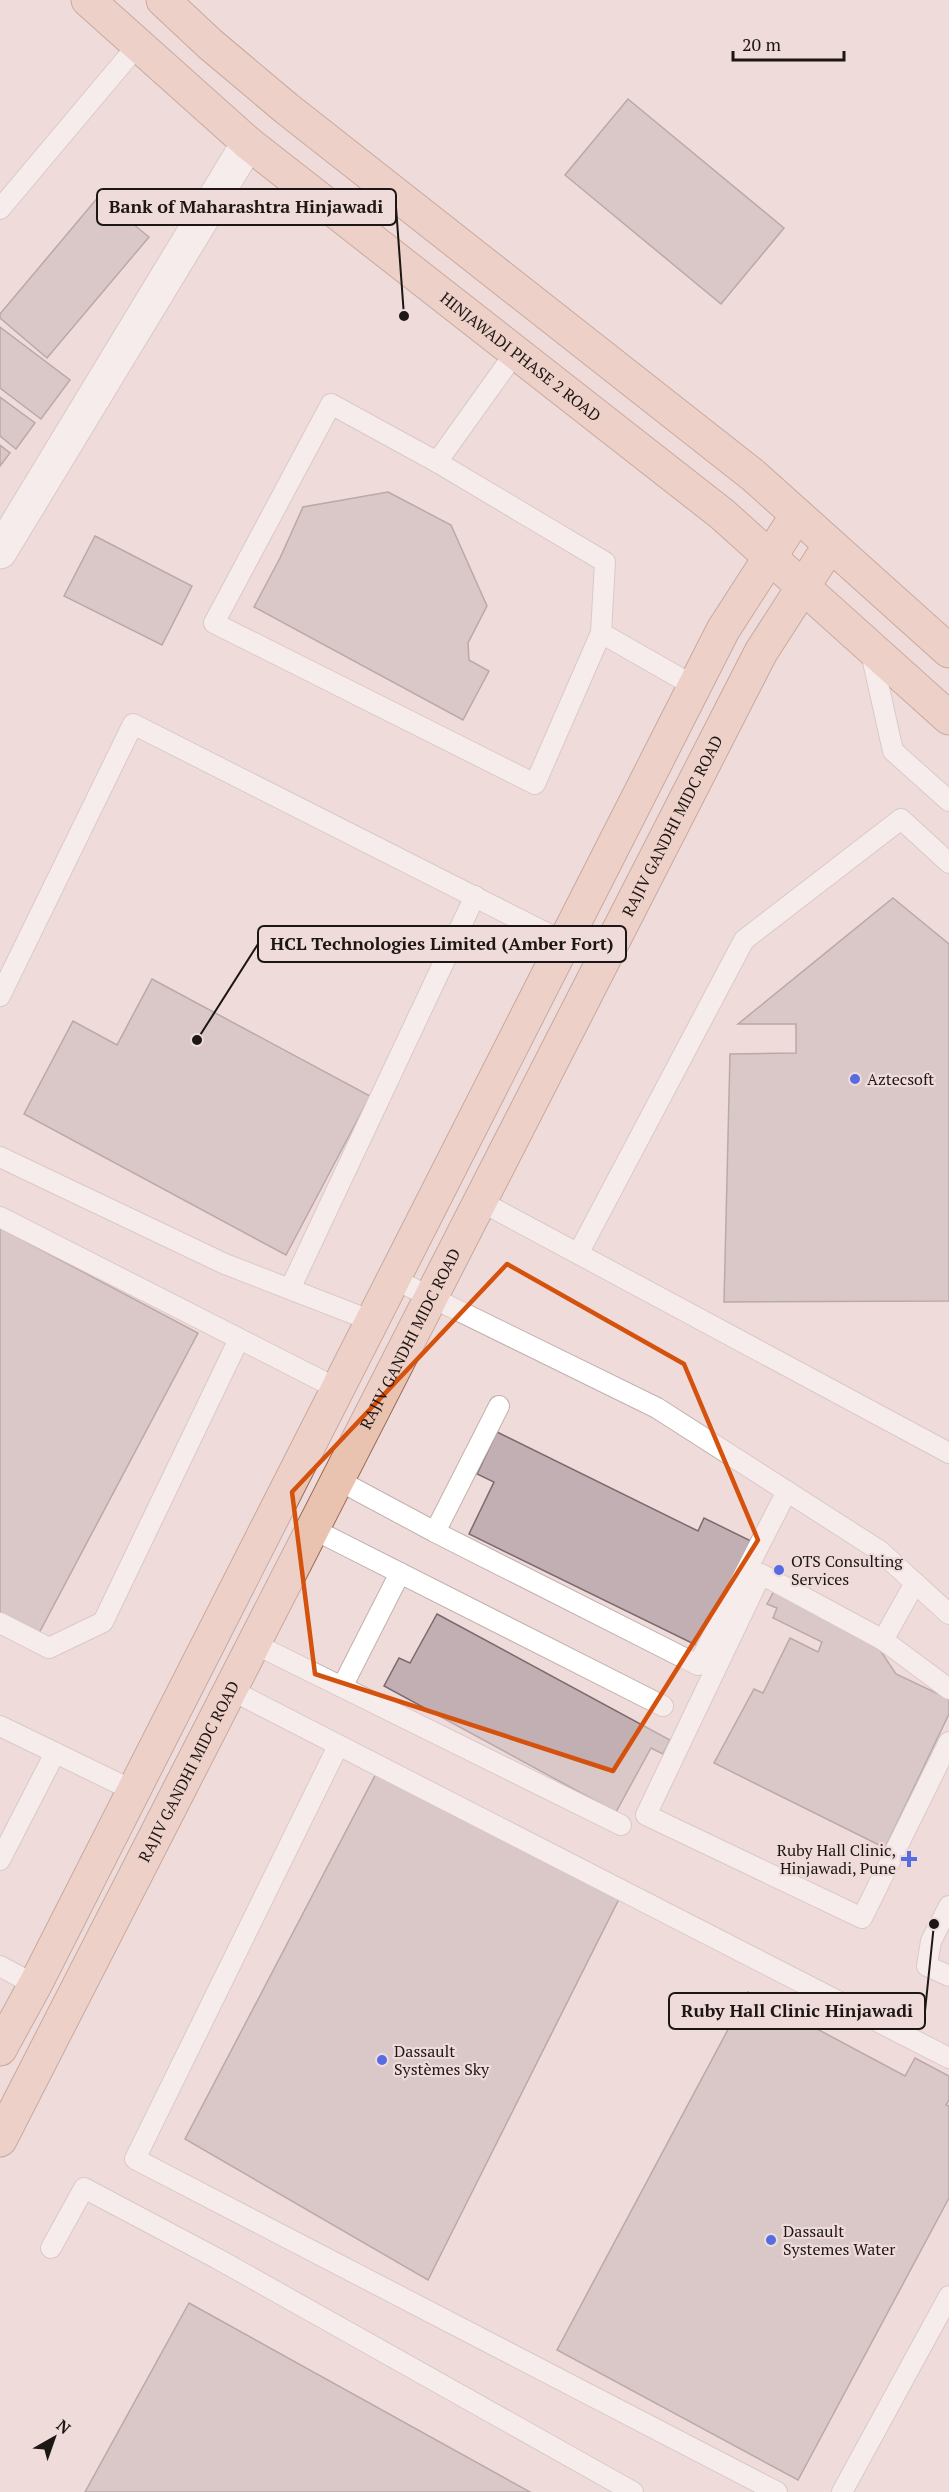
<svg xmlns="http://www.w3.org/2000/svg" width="949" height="2492" font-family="'PT Serif',serif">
  <rect width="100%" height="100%" fill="#efdcda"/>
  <g fill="#c1afb3" stroke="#7b6a6e" stroke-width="1.5">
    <polygon points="628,99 784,228 721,304 565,175"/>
    <polygon points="99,196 149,237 47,358 0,318 0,314"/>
    <polygon points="0,327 70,380 41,419 0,388"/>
    <polygon points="0,397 35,423 16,449 0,436"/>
    <polygon points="0,445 10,453 0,466"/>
    <polygon points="388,492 451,525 487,606 468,643 469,660 489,671 463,720 254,607 280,558 303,507"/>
    <polygon points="95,536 192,586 162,645 64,596"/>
    <polygon points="893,898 949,944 949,1301 724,1302 730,1054 796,1053 796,1024 738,1024"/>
    <polygon points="152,979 370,1096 286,1255 24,1114 73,1021 117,1045"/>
    <polygon points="0,1228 198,1333 38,1635 0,1615"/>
    <polygon points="497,1432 698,1531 704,1518 757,1544 700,1647 469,1534 494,1482 477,1474"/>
    <polygon points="774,1591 872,1638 896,1674 949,1699 949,1714 885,1848 714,1763 754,1689 763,1693 790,1638 818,1652 822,1642 773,1618 777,1608 767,1604"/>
    <polygon points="437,1614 670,1740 663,1754 651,1748 616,1812 384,1686 399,1658 410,1663"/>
    <polygon points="380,1766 623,1891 428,2280 185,2139"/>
    <polygon points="748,1992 905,2076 915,2058 949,2076 949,2100 946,2105 949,2106 949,2198 798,2480 557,2350"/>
    <polygon points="189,2303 530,2492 85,2492"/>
  </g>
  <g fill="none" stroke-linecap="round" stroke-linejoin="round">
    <defs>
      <g id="service">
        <polyline points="0,209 137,46"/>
        <polygon points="331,404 437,462 605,562 601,633 535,784 214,623"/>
        <polyline points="437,462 515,353"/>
        <polyline points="601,633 694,686"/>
        <polyline points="870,648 893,751 949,801"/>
        <polyline points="0,996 133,724 564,942"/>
        <polyline points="0,1157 225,1264 372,1321"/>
        <polyline points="480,1201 949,1453"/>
        <polyline points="0,1217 338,1389"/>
        <polyline points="579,1252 744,940 901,819 949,863"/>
        <polyline points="394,1279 657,1408 880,1551 949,1614"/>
        <polyline points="290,1289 475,896"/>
        <polyline points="338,1480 435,1532 698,1665 787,1491"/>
        <polyline points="313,1529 663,1706"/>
        <polyline points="435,1532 499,1406"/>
        <polyline points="0,1623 49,1648 103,1622 239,1339"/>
        <polyline points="883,1640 915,1583"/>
        <polyline points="255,1644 621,1825"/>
        <polyline points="342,1687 400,1573"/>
        <polyline points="949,1689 883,1640 761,1574 646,1815 862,1918 949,1742"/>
        <polyline points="231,1690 949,2058"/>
        <polyline points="0,1726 134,1791"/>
        <polyline points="338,1746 135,2159 777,2492"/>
        <polyline points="0,1860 55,1753"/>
        <polyline points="949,1906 931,1941 927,1966 949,1976"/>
        <polyline points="0,1966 35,1985"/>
        <polyline points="51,2248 84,2188 218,2259 633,2492"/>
        <polyline points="842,2492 949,2296"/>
      </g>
      <polyline id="tertiary" points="0,552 248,143"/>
      <g id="primary">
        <path id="s1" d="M88,0L248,143L722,514L949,718"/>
        <polyline points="163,0 210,44 286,108 754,476 949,651"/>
        <polyline points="0,2049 35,1985 723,630 797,515"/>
        <path id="s2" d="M0,2140L761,652L830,545"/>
      </g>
    </defs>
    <use href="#service" stroke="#c2b0af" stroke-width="22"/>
    <use href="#tertiary" stroke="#c2b0af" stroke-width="35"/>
    <use href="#primary" stroke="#996b57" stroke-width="35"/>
    <use href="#service" stroke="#fff" stroke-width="20"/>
    <use href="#tertiary" stroke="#fff" stroke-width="33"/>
    <use href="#primary" stroke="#eac2b0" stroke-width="33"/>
  </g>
  <path d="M0 0H949V2492H0ZM507,1264L684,1364L758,1540L613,1771L315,1674L292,1492Z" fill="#efdcda" fill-opacity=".55" fill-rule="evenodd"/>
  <path fill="none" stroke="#d4520d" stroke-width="4.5" stroke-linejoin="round" d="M507,1264L684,1364L758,1540L613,1771L315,1674L292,1492Z"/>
  <g fill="#576ce2" stroke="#efdcda" stroke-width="2">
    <circle cx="855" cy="1079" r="6"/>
    <circle cx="779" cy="1570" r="6"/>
    <path d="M906 1850h6v6h6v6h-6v6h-6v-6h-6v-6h6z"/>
    <circle cx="382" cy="2060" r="6"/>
    <circle cx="771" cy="2240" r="6"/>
  </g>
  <g text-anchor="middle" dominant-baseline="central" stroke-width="4.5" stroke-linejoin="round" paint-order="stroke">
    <g font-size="16" fill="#1c1615" stroke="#efdcda">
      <text stroke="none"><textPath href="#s1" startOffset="561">HINJAWADI PHASE 2 ROAD</textPath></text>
      <text stroke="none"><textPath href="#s2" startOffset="1476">RAJIV GANDHI MIDC ROAD</textPath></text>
      <text stroke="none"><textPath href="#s2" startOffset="900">RAJIV GANDHI MIDC ROAD</textPath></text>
      <text stroke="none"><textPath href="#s2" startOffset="414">RAJIV GANDHI MIDC ROAD</textPath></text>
    </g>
    <g font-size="16" fill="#1c1615" stroke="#efdcda" text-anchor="start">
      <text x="867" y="1079">Aztecsoft</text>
      <text x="791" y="1561">OTS Consulting<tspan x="791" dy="18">Services</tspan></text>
      <text x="896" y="1850" text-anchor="end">Ruby Hall Clinic,<tspan x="896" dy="18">Hinjawadi, Pune</tspan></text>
      <text x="394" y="2051">Dassault<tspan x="394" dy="18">Systèmes Sky</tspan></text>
      <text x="783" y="2231">Dassault<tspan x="783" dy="18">Systemes Water</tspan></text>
    </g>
  </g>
  <path fill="none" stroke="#1c1615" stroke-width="2" d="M404 316L396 207M197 1040L258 944M934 1924L925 2011"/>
  <g fill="#1c1615" stroke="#efdcda" stroke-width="2">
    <circle cx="404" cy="316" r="6"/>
    <circle cx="197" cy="1040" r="6"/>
    <circle cx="934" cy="1924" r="6"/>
  </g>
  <g fill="#efdcda" stroke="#1c1615" stroke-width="2">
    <rect x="97" y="189" width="299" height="36" rx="6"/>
    <rect x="258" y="926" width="368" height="36" rx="6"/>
    <rect x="669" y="1993" width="256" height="36" rx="6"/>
  </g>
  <g font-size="18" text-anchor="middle" font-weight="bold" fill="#1c1615">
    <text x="246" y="213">Bank of Maharashtra Hinjawadi</text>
    <text x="442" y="950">HCL Technologies Limited (Amber Fort)</text>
    <text x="797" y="2017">Ruby Hall Clinic Hinjawadi</text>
  </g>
  <g transform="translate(54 2438) rotate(40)" stroke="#efdcda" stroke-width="4.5" paint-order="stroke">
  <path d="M0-4.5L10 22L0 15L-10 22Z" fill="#1c1615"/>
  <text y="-9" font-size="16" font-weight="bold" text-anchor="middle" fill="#1c1615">N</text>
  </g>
  <path d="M733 51v9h111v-9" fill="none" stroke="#1c1615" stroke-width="3"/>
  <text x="742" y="51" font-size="18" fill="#1c1615" stroke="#efdcda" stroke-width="4.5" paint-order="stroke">20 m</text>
</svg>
